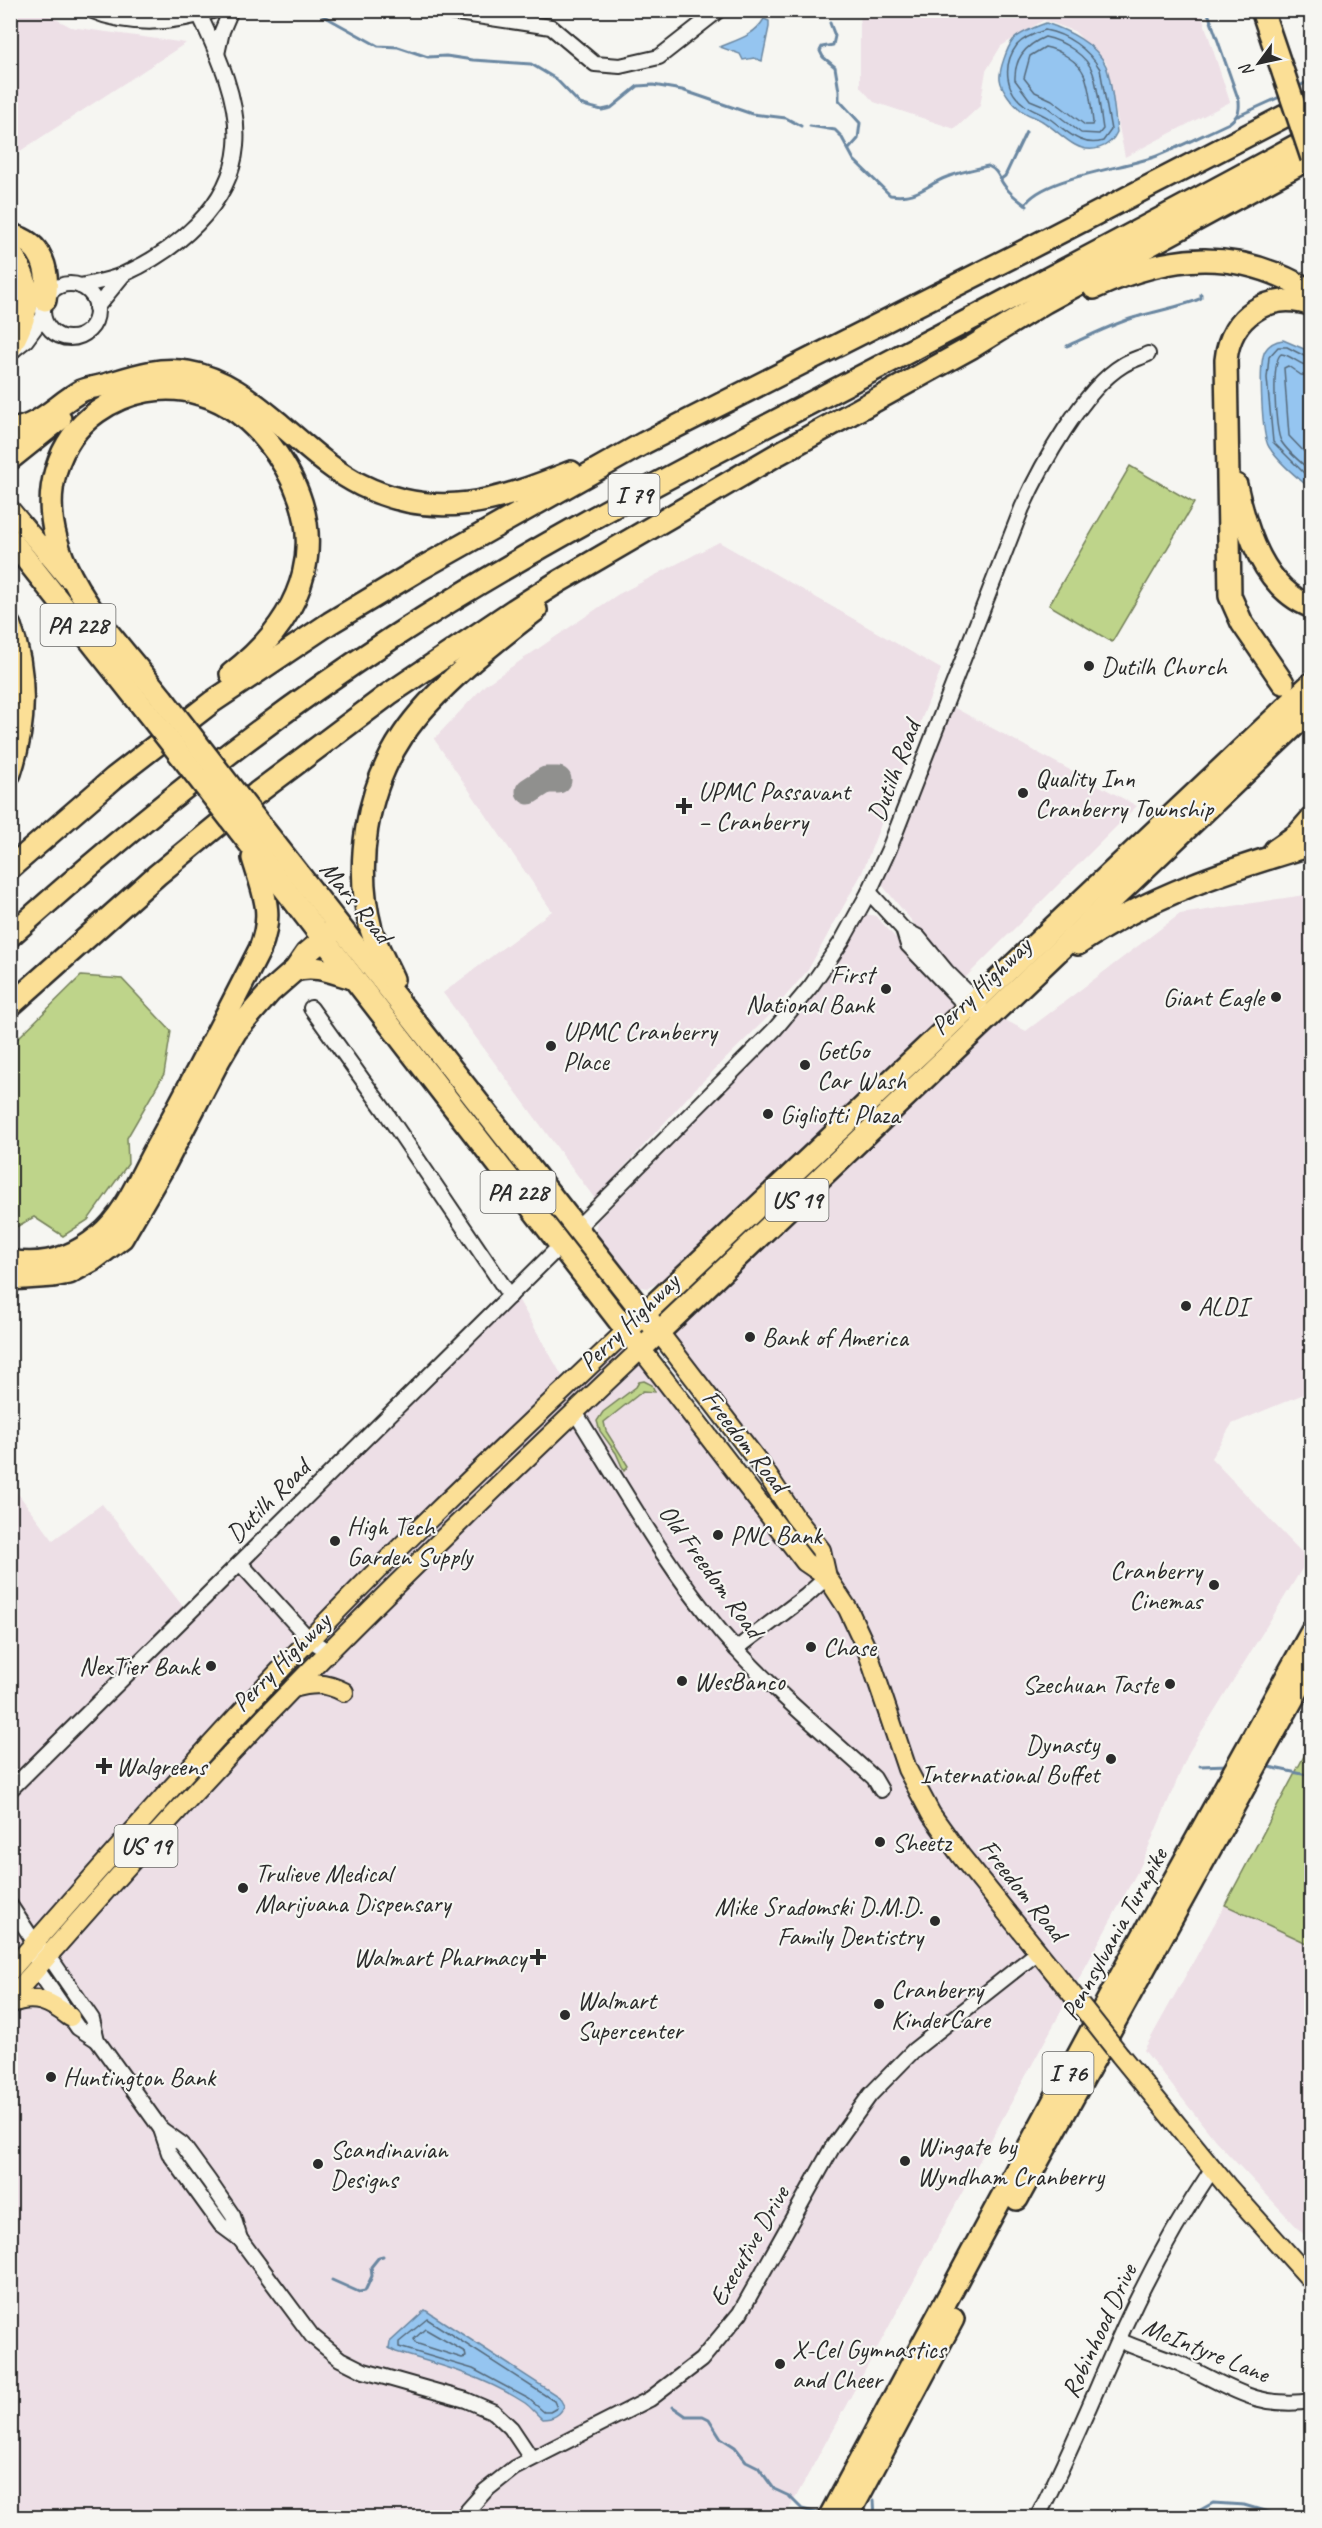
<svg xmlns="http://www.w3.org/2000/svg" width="1322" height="2528" font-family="Caveat,sans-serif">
  <rect width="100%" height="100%" fill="#f6f6f2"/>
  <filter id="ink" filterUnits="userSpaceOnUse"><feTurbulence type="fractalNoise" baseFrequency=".0167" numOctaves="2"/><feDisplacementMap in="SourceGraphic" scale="12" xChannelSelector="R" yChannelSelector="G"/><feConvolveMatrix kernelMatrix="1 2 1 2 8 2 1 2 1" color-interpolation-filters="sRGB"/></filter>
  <g filter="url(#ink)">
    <g fill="#eddfe6">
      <polygon points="11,10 41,11 71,27 186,43 11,157"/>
      <polygon points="1200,10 1230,102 1125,157 1106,62 1074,31 1044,20 1001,46 986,71 980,106 955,129 874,102 860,87 860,11"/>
      <polygon points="719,542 941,669 862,873 808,970 766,1019 696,1088 595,1199 443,993 552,911 434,739 485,685 617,595"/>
      <polygon points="953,707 1137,806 964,979 954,972 882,885"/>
      <polygon points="1311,894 1311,1391 1232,1424 1211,1458 1308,1559 1189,1752 1141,1865 785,2517 11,2517 10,1483 53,1540 102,1504 189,1614 514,1292 568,1386 626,1331 826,1576 821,1550 658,1331 992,1013 1026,1031 1180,914"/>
      <polygon points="865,914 876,916 957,1006 859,1101 758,1189 662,1281 648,1288 633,1286 594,1237 597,1221 743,1073 804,1007 829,973"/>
      <polygon points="1225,1905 1311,1945 1311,2242 1215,2140 1144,2050"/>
    </g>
    <g fill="#bed48a" stroke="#74805a" stroke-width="1.5">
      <polygon points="1130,466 1194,503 1112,642 1049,605"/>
      <polygon points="81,976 122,979 171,1031 164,1074 127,1138 128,1164 88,1220 63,1236 34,1217 11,1230 11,1045"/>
      <polygon points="644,1381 652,1385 655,1392 643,1391 604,1422 606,1431 628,1466 624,1471 616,1453 600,1431 597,1421 603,1412 636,1387 639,1382"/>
      <polygon points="1311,1743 1311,1945 1225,1905"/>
    </g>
    <g fill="#95c5f0" stroke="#6b87a1" stroke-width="1.5">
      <path d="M764,19L769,21V27L762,61L754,58L743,60L740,54L720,47C736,40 754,36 764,19Z"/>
      <path d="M1046,23C1067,30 1097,44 1106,66C1112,82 1115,114 1117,132C1110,148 1091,154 1075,145C1064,139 1055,129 1045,123C1038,117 1028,116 1021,110C1013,104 1001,89 1000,79C999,70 1007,48 1013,40C1021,32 1035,27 1046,23Z"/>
      <path d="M1283,340L1304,349L1311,356V489C1297,477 1279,463 1269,447C1262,437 1258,363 1265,351C1269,344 1275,341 1283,340Z"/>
      <path d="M425,2310L559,2397L564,2406C560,2416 552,2419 542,2419C536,2414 531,2407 525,2403C485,2377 441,2365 396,2352L389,2348L390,2342Z"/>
    </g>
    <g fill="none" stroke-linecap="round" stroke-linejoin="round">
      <g stroke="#55697a" stroke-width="1.5">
        <path d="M1045,30C1067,34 1088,49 1100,69L1111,130L1103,141C1081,148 1066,130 1050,119C1043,114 1033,111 1026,106C1005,92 1002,65 1017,45C1023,38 1036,33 1045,30Z"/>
        <path d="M1045,37C1062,40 1088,56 1093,73C1099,91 1100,111 1103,129L1099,134L1081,133L1047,107L1030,100L1015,80C1014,58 1026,45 1045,37Z"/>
        <path d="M1045,47C1058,49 1079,62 1084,74C1090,87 1091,107 1093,122L1092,125H1085L1052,100L1035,92L1024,78L1030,56Z"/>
        <polyline points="1312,360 1287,347 1278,347 1269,357 1267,378 1273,442 1312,481"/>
        <path d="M1312,367C1300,366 1292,355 1281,354C1271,361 1275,430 1281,441C1288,453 1302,463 1312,472"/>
        <polyline points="1312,376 1301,375 1288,366 1284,368 1289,436 1312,460"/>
        <polygon points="427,2319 554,2401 557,2408 550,2412 544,2412 529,2399 473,2369 399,2347 399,2342"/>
        <polygon points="425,2329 465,2352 466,2357 462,2358 415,2343 414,2339"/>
      </g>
      <g stroke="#6b87a1" stroke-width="3">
        <polyline points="313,10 378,46 398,47 428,57 446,56 473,60 531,64 556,79 580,104 590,107 602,110 611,108 638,86 653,85 682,90 752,114 786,118 801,126"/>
        <polyline points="1306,10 1312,19"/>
        <polyline points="830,23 835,36 833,45 822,47 820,51 823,57 835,67 839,91 839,100 860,123 858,139 849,149"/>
        <polyline points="1298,87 1312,79"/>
        <polyline points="1238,116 1284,95"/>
        <path d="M810,126L835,130L841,136L854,160L890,195C919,199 925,185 947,177C960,172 975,169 988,166C999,171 998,177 1004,185C1010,194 1018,200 1027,206"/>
        <polyline points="1001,179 1005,176 1026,132"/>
        <path d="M1025,205C1041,177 1126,168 1157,156C1182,146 1205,134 1229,123C1238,116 1240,112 1239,101L1207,10"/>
        <path d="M1067,346C1089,336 1111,325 1133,318C1147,313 1193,304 1201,298V294"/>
        <polyline points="1200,1766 1228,1765"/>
        <polyline points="1264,1766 1312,1776"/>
        <polyline points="332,2280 359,2292 365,2291 372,2276 371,2267 379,2257 383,2256"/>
        <polyline points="673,2407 686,2416 703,2416 709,2419 721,2438 735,2447 746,2461 758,2467 774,2489 789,2496 802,2509 817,2513"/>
        <polyline points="874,2500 875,2518"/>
        <polyline points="1186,2518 1213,2503 1244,2505 1278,2515 1310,2518"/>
      </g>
      <polyline stroke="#90908e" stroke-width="27" points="529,791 546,780 558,780"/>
      <defs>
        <g id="minor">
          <path d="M90,10C130,27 175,24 216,10"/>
          <polyline points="437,10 551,27 595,64 620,66 659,57 719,10"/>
          <polyline points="217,54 222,31 231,10"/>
          <circle cx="70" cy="311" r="27"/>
          <path d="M80,286C94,283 111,280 124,274C175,251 231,206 236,146C240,102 218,54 200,16"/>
          <polyline points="96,308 123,275"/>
          <polyline points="12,351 26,340 43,317"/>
          <polyline points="869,892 903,929 918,937 946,971 980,1005"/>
          <polyline points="903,929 908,945 972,1012"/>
          <polyline points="311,1008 385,1111 510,1296"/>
          <path d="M577,1228L775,1029L811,986L842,941L869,892L889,849L1022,508C1041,466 1083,389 1123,365C1131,360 1140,358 1148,354"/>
          <path d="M575,1412C622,1487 665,1565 722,1633C767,1686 823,1731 874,1778L881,1790"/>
          <polyline points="240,1563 309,1639 329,1652"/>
          <polyline points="736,1649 806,1596 827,1577"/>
          <polyline points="10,1790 560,1246"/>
          <polyline points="10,1905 35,1943 49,1956 92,2019 97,2040 161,2129 169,2153 221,2225 240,2239 312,2336 340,2359 364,2371 466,2400 494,2412 511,2428 531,2458"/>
          <polyline points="37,1961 37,1969 78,2028 97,2040"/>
          <polyline points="161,2129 182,2144 209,2181 233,2216 240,2239"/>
          <path d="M1119,2340C1137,2349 1157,2354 1176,2362C1226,2383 1252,2410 1312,2401"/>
          <polyline points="461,2518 485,2491 514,2468 650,2399 701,2360 740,2313 832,2148 870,2095 914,2050 1038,1952"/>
          <path d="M1037,2518C1070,2455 1096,2389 1125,2325C1150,2271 1180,2217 1213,2168"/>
        </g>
        <g id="major">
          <polyline points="10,509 67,578"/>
          <polyline points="658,1331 760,1464 795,1517 821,1550 827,1577 848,1609 867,1650 907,1769 931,1814 961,1856 1072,1994"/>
          <path d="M293,1688C313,1683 325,1682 344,1692"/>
          <path d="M10,1971C108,1859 205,1748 308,1641C410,1534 519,1433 626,1331"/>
          <path d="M10,1999C102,1894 195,1789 292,1689C405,1573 523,1461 641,1349L805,1562L827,1577"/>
          <path d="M10,2004C34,1993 51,2002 70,2017"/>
          <polyline points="1120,2055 1227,2186 1312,2281"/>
        </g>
        <g id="highway">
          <polyline points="1262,10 1284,75"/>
          <path d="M10,235C43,242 50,271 45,300"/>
          <path d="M10,252C36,288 30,311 10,348"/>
          <path d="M1094,288C1170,253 1238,247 1312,292"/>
          <path d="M10,430C40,427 57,404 81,391C89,387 99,387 108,384C134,376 159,367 188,372C225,378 253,402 281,425C306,446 332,471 361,485C436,522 499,501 571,472"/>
          <polyline points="10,459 60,419"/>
          <path d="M1236,485C1246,531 1264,589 1312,607"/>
          <polyline points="10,539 146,711"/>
          <path d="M10,626C27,672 26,726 10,773"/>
          <path d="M1283,683L1242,623L1230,596L1226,360C1230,316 1270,290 1312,305"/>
          <path d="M162,698C113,636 30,557 56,470C63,447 77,426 97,412C127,391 165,383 200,394C232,403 258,427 277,454C334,537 306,616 231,674"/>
          <polyline points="254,817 652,1324"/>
          <polyline points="239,830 641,1349 1312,709"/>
          <polyline points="1275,850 1298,834 1312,818"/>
          <polyline points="10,868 114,778 212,702 330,623 420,569 644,443 1020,253 1312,102"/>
          <path d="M10,936C130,828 257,726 392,638C530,548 676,473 822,397C986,311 1150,226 1312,137"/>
          <path d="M1078,944C1149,896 1230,869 1312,845"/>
          <path d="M295,970C315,964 332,972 352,978"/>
          <path d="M393,979C386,963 376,946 371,929C354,865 366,790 403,735C433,690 493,643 536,610"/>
          <polyline points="10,1006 157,875 257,793 389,694 514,610 558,582 778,454 972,347 1045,302 1312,157"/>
          <path d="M10,1261C44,1267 73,1258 99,1236C126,1214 139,1178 156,1148C192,1082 226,1016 260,949C274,912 264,895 253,858"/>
          <polyline points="10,1279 53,1276 69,1273 93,1260 122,1238 164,1166 219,1060 236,1031 270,992 295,970 306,954 332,932"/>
          <polyline points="626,1331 1312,683"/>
          <polyline points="1017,2199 1312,1664"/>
          <polyline points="829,2518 1123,1972 1312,1631"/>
          <polyline points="847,2518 953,2319"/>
        </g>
      </defs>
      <use href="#minor" stroke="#2b2b2b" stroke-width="18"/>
      <use href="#major" stroke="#2b2b2b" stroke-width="22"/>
      <use href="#highway" stroke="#2b2b2b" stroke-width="26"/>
      <use href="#minor" stroke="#f6f6f2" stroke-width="14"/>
      <use href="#major" stroke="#fbdf96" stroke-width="18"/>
      <use href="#highway" stroke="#fbdf96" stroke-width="21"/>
      <defs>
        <polyline id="major-bridge" points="1072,1994 1120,2055"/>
        <g id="highway-bridge">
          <polyline points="1284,75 1312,158"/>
          <polyline points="162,698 254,817"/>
          <polyline points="146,711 239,830"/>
        </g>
      </defs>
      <use href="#major-bridge" stroke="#2b2b2b" stroke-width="22" stroke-linecap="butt"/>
      <use href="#highway-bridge" stroke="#2b2b2b" stroke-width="26" stroke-linecap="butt"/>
      <use href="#major-bridge" stroke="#fbdf96" stroke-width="18"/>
      <use href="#highway-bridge" stroke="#fbdf96" stroke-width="21"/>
    </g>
  </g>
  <g fill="#2b2b2b" stroke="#f6f6f2" stroke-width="2">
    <circle cx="1089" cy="666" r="6"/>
    <circle cx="1023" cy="793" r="6"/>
    <path d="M681 797h6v6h6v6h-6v6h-6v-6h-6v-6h6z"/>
    <circle cx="886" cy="989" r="6"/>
    <circle cx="1276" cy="997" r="6"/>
    <circle cx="551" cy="1046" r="6"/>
    <circle cx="805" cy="1065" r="6"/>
    <circle cx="768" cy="1114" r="6"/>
    <circle cx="1186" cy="1306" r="6"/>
    <circle cx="750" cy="1337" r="6"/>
    <circle cx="718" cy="1535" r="6"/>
    <circle cx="335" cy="1541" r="6"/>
    <circle cx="1214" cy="1585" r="6"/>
    <circle cx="811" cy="1647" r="6"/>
    <circle cx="211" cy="1666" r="6"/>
    <circle cx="682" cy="1681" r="6"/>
    <circle cx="1170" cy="1684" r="6"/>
    <circle cx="1111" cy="1759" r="6"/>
    <path d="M101 1757h6v6h6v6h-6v6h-6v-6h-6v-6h6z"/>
    <circle cx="880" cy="1842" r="6"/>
    <circle cx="243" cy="1888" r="6"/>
    <circle cx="935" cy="1921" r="6"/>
    <path d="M535 1948h6v6h6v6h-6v6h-6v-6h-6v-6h6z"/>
    <circle cx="879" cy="2004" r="6"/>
    <circle cx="565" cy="2015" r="6"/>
    <circle cx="51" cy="2077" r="6"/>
    <circle cx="905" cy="2161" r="6"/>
    <circle cx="318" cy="2164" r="6"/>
    <circle cx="780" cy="2364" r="6"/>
  </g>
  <g text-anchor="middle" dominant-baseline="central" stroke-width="4.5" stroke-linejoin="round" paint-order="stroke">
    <g fill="#f6f6f2" stroke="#686867" stroke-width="1.5">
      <rect x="608.5" y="474" width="51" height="42" rx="4.5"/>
      <rect x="40.5" y="604" width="75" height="42" rx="4.5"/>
      <rect x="480.5" y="1171" width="75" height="42" rx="4.5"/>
      <rect x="765.5" y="1179" width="63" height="42" rx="4.5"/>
      <rect x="114.5" y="1825" width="63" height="42" rx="4.5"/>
      <rect x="1042.5" y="2052" width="51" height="42" rx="4.5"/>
    </g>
    <g font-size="24" font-weight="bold" fill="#2b2b2b">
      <text x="634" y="495">I 79</text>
      <text x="78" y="625">PA 228</text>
      <text x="518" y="1192">PA 228</text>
      <text x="797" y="1200">US 19</text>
      <text x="146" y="1846">US 19</text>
      <text x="1068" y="2073">I 76</text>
    </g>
    <g font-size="26" fill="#2b2b2b" stroke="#f6f6f2" text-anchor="start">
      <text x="1101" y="666">Dutilh Church</text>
      <text x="1035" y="778">Quality Inn<tspan x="1035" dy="30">Cranberry Township</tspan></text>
      <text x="698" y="791">UPMC Passavant<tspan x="698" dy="30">– Cranberry</tspan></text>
      <text x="874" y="974" text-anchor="end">First<tspan x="874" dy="30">National Bank</tspan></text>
      <text x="1264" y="997" text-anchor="end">Giant Eagle</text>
      <text x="563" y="1031">UPMC Cranberry<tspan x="563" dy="30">Place</tspan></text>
      <text x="817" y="1050">GetGo<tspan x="817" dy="30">Car Wash</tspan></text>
      <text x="780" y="1114">Gigliotti Plaza</text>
      <text x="1198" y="1306">ALDI</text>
      <text x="762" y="1337">Bank of America</text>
      <text x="347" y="1526">High Tech<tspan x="347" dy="30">Garden Supply</tspan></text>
      <text x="730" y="1535">PNC Bank</text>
      <text x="1202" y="1570" text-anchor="end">Cranberry<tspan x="1202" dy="30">Cinemas</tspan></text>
      <text x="823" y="1647">Chase</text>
      <text x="199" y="1666" text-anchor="end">NexTier Bank</text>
      <text x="694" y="1681">WesBanco</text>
      <text x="1158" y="1684" text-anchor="end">Szechuan Taste</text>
      <text x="1099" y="1744" text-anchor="end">Dynasty<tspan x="1099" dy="30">International Buffet</tspan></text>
      <text x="116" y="1766">Walgreens</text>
      <text x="892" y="1842">Sheetz</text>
      <text x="255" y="1873">Trulieve Medical<tspan x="255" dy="30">Marijuana Dispensary</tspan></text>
      <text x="923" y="1906" text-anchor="end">Mike Sradomski D.M.D.<tspan x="923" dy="30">Family Dentistry</tspan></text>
      <text x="526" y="1957" text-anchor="end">Walmart Pharmacy</text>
      <text x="891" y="1989">Cranberry<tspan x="891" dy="30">KinderCare</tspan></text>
      <text x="577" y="2000">Walmart<tspan x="577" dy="30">Supercenter</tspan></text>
      <text x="63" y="2077">Huntington Bank</text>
      <text x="917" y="2146">Wingate by<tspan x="917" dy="30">Wyndham Cranberry</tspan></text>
      <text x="330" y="2149">Scandinavian<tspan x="330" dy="30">Designs</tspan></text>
      <text x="792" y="2349">X-Cel Gymnastics<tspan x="792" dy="30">and Cheer</tspan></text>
    </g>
    <g font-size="26" fill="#2b2b2b" stroke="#f6f6f2">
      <text transform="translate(894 771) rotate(-69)">Dutilh Road</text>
      <text transform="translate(356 902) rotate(51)">Mars Road</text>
      <text transform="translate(981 986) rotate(-44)">Perry Highway</text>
      <text transform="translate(629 1322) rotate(-44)">Perry Highway</text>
      <text transform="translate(745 1441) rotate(52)">Freedom Road</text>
      <text transform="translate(268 1501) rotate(-45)">Dutilh Road</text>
      <text transform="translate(711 1571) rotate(54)">Old Freedom Road</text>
      <text transform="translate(281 1662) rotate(-45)">Perry Highway</text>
      <text transform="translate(1023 1890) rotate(51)">Freedom Road</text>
      <text transform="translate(1114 1934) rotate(-61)">Pennsylvania Turnpike</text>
      <text transform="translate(749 2246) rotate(-60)">Executive Drive</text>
      <text transform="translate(1099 2331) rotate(-65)">Robinhood Drive</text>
      <text transform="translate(1206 2350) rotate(22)">McIntyre Lane</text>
    </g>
  </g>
  <rect width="1322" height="2528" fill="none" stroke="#f6f6f2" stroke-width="36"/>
  <rect x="18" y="18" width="1286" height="2492" fill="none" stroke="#2b2b2b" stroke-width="2" filter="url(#ink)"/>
  <g transform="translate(1259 63) rotate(237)" stroke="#f6f6f2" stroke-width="4.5" paint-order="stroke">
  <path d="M0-4.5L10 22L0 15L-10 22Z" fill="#2b2b2b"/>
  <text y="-9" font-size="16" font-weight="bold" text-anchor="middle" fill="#2b2b2b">N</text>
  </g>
</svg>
